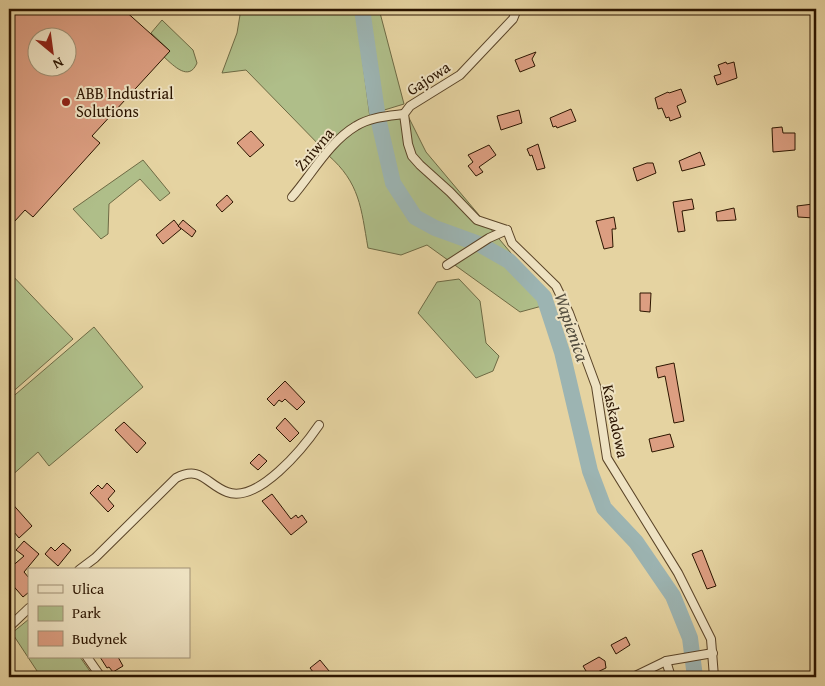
<svg xmlns="http://www.w3.org/2000/svg" width="825" height="686" font-family="'Gentium Book Plus',serif">
  <rect width="100%" height="100%" fill="#e5d3a1"/>
  <filter id="stains"><feTurbulence type="fractalNoise" baseFrequency=".004" numOctaves="4"/><feColorMatrix values="0 0 0 0 .2 0 0 0 0 .09 0 0 0 0 .02 0 0 0 .5 -.17"/></filter>
  <radialGradient id="worn" r=".72"><stop offset=".6" stop-color="#630" stop-opacity="0"/><stop offset="1" stop-color="#630" stop-opacity=".3"/></radialGradient>
  <g fill="#afbe89" stroke="#6e6a44">
    <polygon points="241,9 356,9 370,118 326,152 246,70 222,73 237,33"/>
    <polygon points="368,9 379,9 404,104 381,111"/>
    <path d="M162,20L193,50L197,63C189,82 174,66 164,57L170,51L151,33Z"/>
    <path d="M408,116L426,152L553,303L520,312L427,245L401,255L368,248C361,208 360,183 328,155C357,123 366,122 408,116Z"/>
    <polygon points="143,160 170,193 160,201 140,179 109,204 108,234 101,239 73,209"/>
    <polygon points="9,272 73,339 9,395"/>
    <polygon points="459,279 480,301 486,343 499,356 493,371 476,378 418,313 437,282"/>
    <polygon points="94,327 143,387 49,466 38,452 9,478 9,400"/>
    <polygon points="29,619 29,657 80,657 94,677 41,677 12,633"/>
  </g>
  <g fill="none" stroke-linecap="round" stroke-linejoin="round">
    <polyline stroke="#9cb4b2" stroke-width="16" points="362,9 378,118 393,183 415,217 435,228 479,244 509,261 544,297 562,352 590,471 604,508 636,542 673,596 690,638 695,677"/>
  </g>
  <g fill="#dc9e81" stroke="#2c1500" fill-rule="evenodd">
    <path d="M9,9H123L170,51L92,136L100,143L33,217L25,210L14,222L9,218ZM38,38H68V68H38Z"/>
    <polygon points="536,52 532,59 535,66 520,72 515,60"/>
    <polygon points="726,62 727,64 734,62 737,78 717,85 714,76 721,74 718,65"/>
    <polygon points="681,89 686,102 677,106 681,117 670,121 669,117 666,118 662,108 658,109 655,98 668,92 669,93"/>
    <polygon points="571,109 576,121 557,128 556,126 553,127 550,118"/>
    <polygon points="519,110 522,123 501,130 497,116"/>
    <polygon points="782,127 783,133 795,133 795,150 773,152 772,128"/>
    <polygon points="251,131 264,145 250,157 237,143"/>
    <polygon points="538,144 545,168 537,170 532,155 530,156 527,149"/>
    <polygon points="489,145 496,155 479,167 483,172 476,176 468,166 473,162 468,155"/>
    <polygon points="700,152 705,165 682,171 679,161"/>
    <polygon points="647,163 653,163 656,173 637,181 633,168"/>
    <polygon points="227,195 233,202 222,212 216,205"/>
    <polygon points="692,199 694,209 682,211 685,231 678,232 673,202"/>
    <polygon points="813,204 814,218 798,217 797,206"/>
    <polygon points="734,208 736,220 717,221 716,212"/>
    <polygon points="614,217 616,229 612,229 613,247 604,249 596,221"/>
    <polygon points="174,220 181,229 163,244 156,235"/>
    <polygon points="183,220 196,231 192,237 178,226"/>
    <polygon points="640,293 651,293 650,312 640,311"/>
    <polygon points="674,363 684,421 674,423 665,376 658,378 656,367"/>
    <polygon points="285,381 305,402 297,410 285,399 282,402 279,400 274,406 267,399"/>
    <polygon points="285,418 299,433 290,442 276,428"/>
    <polygon points="124,422 146,443 137,453 115,430"/>
    <polygon points="670,434 674,447 652,452 649,439"/>
    <polygon points="259,454 267,461 258,470 250,463"/>
    <polygon points="107,483 115,491 108,499 114,506 108,512 90,493 98,485 102,489"/>
    <polygon points="272,494 291,519 296,515 298,518 302,515 307,522 291,535 262,501"/>
    <polygon points="9,500 32,526 19,538 9,526"/>
    <polygon points="24,541 39,554 24,572 29,578 29,592 23,597 9,581 9,569 24,556 16,550"/>
    <polygon points="63,543 71,550 58,566 45,554 51,547 55,551"/>
    <polygon points="702,550 716,586 707,589 692,554"/>
    <polygon points="626,637 630,645 616,654 611,645"/>
    <polygon points="100,657 118,657 123,666 113,672 109,667 107,668"/>
    <polygon points="599,657 605,661 606,668 589,676 583,666"/>
    <polygon points="320,660 334,677 317,677 310,668"/>
  </g>
  <g fill="none" stroke-linecap="round" stroke-linejoin="round">
    <defs>
      <g id="street">
        <path d="M292,197C312,174 329,142 356,126C370,117 388,116 404,114"/>
        <polyline points="507,230 512,243 556,286 569,313 596,386 607,458 678,573 711,639 714,677"/>
        <polyline points="507,230 477,220 450,192 420,165 412,156 408,144 404,114 410,106 460,75 513,19 517,9"/>
        <polyline points="447,265 489,238 507,230"/>
        <path d="M79,570L95,558L176,478C201,465 206,484 227,492C258,504 304,447 319,425"/>
        <polyline points="9,627 29,608"/>
        <polyline points="87,657 101,677"/>
        <polyline points="666,661 671,677"/>
        <polyline points="633,677 666,661 713,653"/>
      </g>
    </defs>
    <use href="#street" stroke="#5a4428" stroke-width="10"/>
    <use href="#street" stroke="#eee2c2" stroke-width="8"/>
  </g>
  <circle fill="#8f2418" stroke="#eee2c2" stroke-width="2" cx="66" cy="102" r="5"/>
  <g text-anchor="middle" dominant-baseline="central" stroke-width="4" stroke-linejoin="round" paint-order="stroke">
    <g font-size="16" fill="#2c1500" stroke="#eee2c2">
      <text transform="translate(428 78) rotate(-33)">Gajowa</text>
      <text transform="translate(314 149) rotate(-50)">Żniwna</text>
      <text transform="translate(616 421) rotate(78)">Kaskadowa</text>
    </g>
    <g font-size="16" fill="#2c1500" stroke="#eee2c2" text-anchor="start">
      <text x="76" y="93">ABB Industrial<tspan x="76" dy="18">Solutions</tspan></text>
    </g>
    <g font-size="18" font-style="italic" fill="#534d3e" stroke="#eee2c2">
      <text transform="translate(572 327) rotate(71)">Wapienica</text>
    </g>
  </g>
  <rect width="825" height="686" fill="none" stroke="#e5d3a1" stroke-width="30"/>
  <rect x="10" y="10" width="805" height="666" fill="none" stroke="#2c1500" stroke-width="2.5"/>
  <rect x="15" y="15" width="795" height="656" fill="none" stroke="#2c1500"/>
  <rect x="28" y="568" width="162" height="90" fill="#eee2c2" stroke="#a09074"/>
  <rect x="38" y="585" width="25" height="8" fill="#eee2c2" stroke="#a09074"/>
  <text x="72" y="594" font-size="15" fill="#2c1500">Ulica</text>
  <rect x="38" y="606" width="25" height="15" fill="#afbe89" stroke="#a09074"/>
  <text x="72" y="618" font-size="15" fill="#2c1500">Park</text>
  <rect x="38" y="631" width="25" height="15" fill="#dc9e81" stroke="#a09074"/>
  <text x="72" y="644" font-size="15" fill="#2c1500">Budynek</text>
  <g transform="translate(52 52) rotate(151)"><circle r="24" fill="#eee2c2" stroke="#a09074"/>
  <path d="M0-4L9 19L0 12L-9 19Z" fill="#8f2418"/>
  <text y="-8" font-size="14" font-weight="bold" text-anchor="middle" fill="#2c1500">N</text>
  </g>
  <rect width="100%" height="100%" filter="url(#stains)"/>
  <rect width="100%" height="100%" fill="url(#worn)"/>
</svg>
